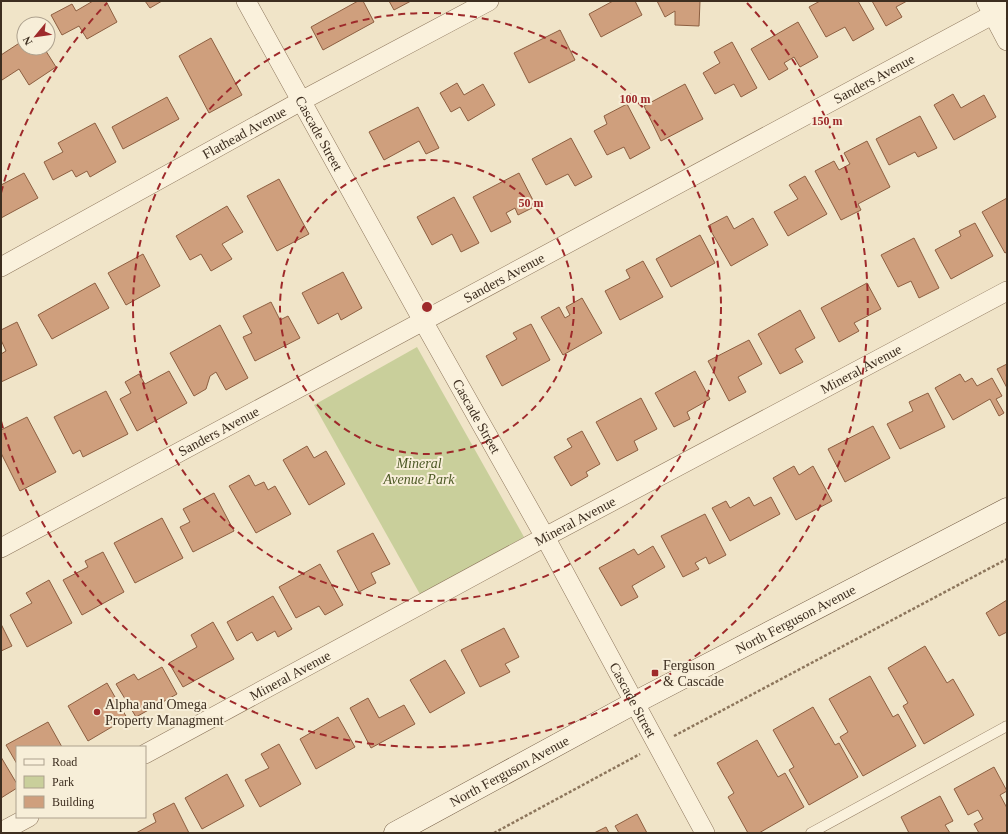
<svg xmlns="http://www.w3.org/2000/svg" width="1008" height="834" font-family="'Times New Roman',serif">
  <rect width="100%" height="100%" fill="#f0e4c8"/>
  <polygon fill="#c9cf9b" points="417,347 524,537 421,596 314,405"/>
  <g fill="#cf9f7d" stroke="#8d5f41">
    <polygon points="93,1 106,1 117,22 87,39 79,26 62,35 51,15 72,4 76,11"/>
    <polygon points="145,1 162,1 150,8"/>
    <polygon points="358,1 363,1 374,22 323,50 311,27"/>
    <polygon points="389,1 411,1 394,10"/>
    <polygon points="613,1 635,1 642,15 601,37 589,14"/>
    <polygon points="657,1 700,1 699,26 675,25 675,11 665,17"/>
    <polygon points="820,1 858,1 874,29 853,41 845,27 826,37 809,7"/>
    <polygon points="872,1 907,1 896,7 902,17 886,26"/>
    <polygon points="798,22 818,57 800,67 794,57 784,63 788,69 769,80 751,49"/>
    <polygon points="560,30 575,60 529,83 514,53"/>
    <polygon points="211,38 242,95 209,113 179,56"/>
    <polygon points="24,40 24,48 44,48 56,67 29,85 19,69 2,80 1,78 1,55"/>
    <polygon points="732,42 757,88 741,97 734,84 715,94 703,73 720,63 714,52"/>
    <polygon points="457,83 464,95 483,84 495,105 468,121 460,107 451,112 440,93"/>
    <polygon points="685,84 703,119 661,141 644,106"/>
    <polygon points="953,94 961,108 984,95 996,117 954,140 934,105"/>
    <polygon points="167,97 179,119 123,149 112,127"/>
    <polygon points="627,104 650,148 630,159 624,147 607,155 594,131 607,124 604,116"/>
    <polygon points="418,107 439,148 426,154 419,141 384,160 369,132"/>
    <polygon points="920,116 937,148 918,157 915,152 889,165 876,139"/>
    <polygon points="95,123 116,162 90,177 87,171 76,177 72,170 53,180 44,162 63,152 58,143"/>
    <polygon points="571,138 592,177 575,186 568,174 546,185 532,159"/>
    <polygon points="867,141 890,187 858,204 861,210 841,220 815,171 834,161 839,170 850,164 844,153"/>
    <polygon points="24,173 38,198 1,218 1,185"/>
    <polygon points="519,173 536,206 518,215 515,208 506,213 511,222 491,232 473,197"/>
    <polygon points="805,176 827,214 788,236 774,212 798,199 789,185"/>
    <polygon points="279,179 309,234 277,251 247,196"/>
    <polygon points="454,197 479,243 461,252 452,234 432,245 417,217"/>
    <polygon points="1007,198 1007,252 1005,253 982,212"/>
    <polygon points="227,206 243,232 222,244 232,259 211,271 201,254 190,260 176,236"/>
    <polygon points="727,216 734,229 753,218 768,245 731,266 708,226"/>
    <polygon points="975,223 993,256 951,279 935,250 961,236 959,231"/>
    <polygon points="700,235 715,263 671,287 656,259"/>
    <polygon points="914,238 939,288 919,298 911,281 898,287 881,255"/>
    <polygon points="143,254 160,286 126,305 108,273"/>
    <polygon points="643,261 663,297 620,320 605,291 630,278 626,270"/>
    <polygon points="343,272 362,308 341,320 338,313 318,324 302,293"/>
    <polygon points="95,283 109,308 52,339 38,315"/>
    <polygon points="867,283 881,309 854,323 859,331 839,342 821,308"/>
    <polygon points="582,298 602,333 563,355 541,317 559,307 565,318 570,315 566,307"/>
    <polygon points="271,302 280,320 288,316 300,338 255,361 243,337 252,333 243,316"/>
    <polygon points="800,310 815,338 795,349 803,362 780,374 758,334"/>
    <polygon points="17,322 37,365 1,382 1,354 6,351 1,340 1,330"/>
    <polygon points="531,324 550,360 502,386 486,356 517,339 513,333"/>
    <polygon points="220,325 248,378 226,390 216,372 210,376 206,389 194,396 170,353"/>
    <polygon points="749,340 762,364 738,377 746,392 729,401 708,361"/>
    <polygon points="1007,364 1007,388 997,369"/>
    <polygon points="169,371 187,403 137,431 120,399 131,393 125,382 139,374 145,384"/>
    <polygon points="695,371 710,399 687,412 690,419 674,427 655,393"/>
    <polygon points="960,374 965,382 972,378 977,386 992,378 1002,396 996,399 1004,413 999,416 990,399 953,420 935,388"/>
    <polygon points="106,391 128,434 83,457 80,450 73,454 54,417"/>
    <polygon points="928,393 945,427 900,449 887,424 913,411 909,402"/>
    <polygon points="641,398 657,429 634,441 638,450 617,461 596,422"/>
    <polygon points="27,417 56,472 20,491 1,453 1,430"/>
    <polygon points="873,426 890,458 845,482 828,449"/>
    <polygon points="582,431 600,464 586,472 588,476 571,486 554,457 572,447 567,439"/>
    <polygon points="307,446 314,458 326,451 345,484 309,505 283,460"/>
    <polygon points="794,466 799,475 813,466 832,501 796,520 773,478"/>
    <polygon points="249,475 255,486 264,482 268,490 275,486 291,514 256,533 229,486"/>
    <polygon points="214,493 234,531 193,552 180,527 190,522 183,509"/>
    <polygon points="749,497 754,506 771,497 780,514 730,541 712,508 726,501 730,508"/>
    <polygon points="705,514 726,555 709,564 706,557 695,563 699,569 683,577 661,536"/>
    <polygon points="162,518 183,558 135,583 114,543"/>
    <polygon points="373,533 390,564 371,573 376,583 359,592 337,551"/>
    <polygon points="653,546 665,567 632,586 638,597 621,606 599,568 634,549 638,555"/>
    <polygon points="103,552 124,592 82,615 63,580 88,567 85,561"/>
    <polygon points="320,564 343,605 325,615 319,606 296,618 279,587"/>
    <polygon points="49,580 72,623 27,647 10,615 32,603 26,593"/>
    <polygon points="273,596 292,629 278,637 275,631 257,641 252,632 237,641 227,622"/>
    <polygon points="1007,600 1007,632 999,636 986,613"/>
    <polygon points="213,622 234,659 183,687 169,663 197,647 191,635"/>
    <polygon points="1,624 12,646 1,651"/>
    <polygon points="504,628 519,657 505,664 510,672 480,687 461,650"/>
    <polygon points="925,646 947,683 953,679 974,715 924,744 903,706 908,703 888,668"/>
    <polygon points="445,660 465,693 430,713 410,680"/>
    <polygon points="162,667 177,694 136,717 116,684 134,674 138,680"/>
    <polygon points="870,676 893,717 898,714 916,746 863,776 840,737 848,732 829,699"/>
    <polygon points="107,683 127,718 88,741 68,706"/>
    <polygon points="368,698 379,718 404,705 415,724 371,748 350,708"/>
    <polygon points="813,707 835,745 839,743 858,777 809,805 789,770 794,767 773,730"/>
    <polygon points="338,717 355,747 316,769 300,739"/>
    <polygon points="48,722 62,747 17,747 17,764 6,745"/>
    <polygon points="757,740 778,777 785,773 804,807 759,833 748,833 728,797 734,793 717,763"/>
    <polygon points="279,744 301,784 260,807 245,780 269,768 261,754"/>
    <polygon points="1,757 17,784 17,788 1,798"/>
    <polygon points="994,767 1007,791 1000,795 1007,808 1007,833 979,833 974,824 983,819 978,810 968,815 954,789"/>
    <polygon points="227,774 244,806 202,829 185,798"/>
    <polygon points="940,796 953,821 945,825 950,833 909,833 901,817"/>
    <polygon points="174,803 189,833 136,833 156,822 153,814"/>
    <polygon points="637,814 647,833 619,833 615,826"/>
    <polygon points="606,827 609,833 594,833"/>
  </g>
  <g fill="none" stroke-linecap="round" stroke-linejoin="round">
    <defs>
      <polyline id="lane" points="811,833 1007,726"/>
      <g id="street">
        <path id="s1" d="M246,1L423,321L545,537L705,833"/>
        <polyline points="986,1 1007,41"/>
        <path id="s2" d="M1,267L301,101L489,1"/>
        <path id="s3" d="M1,548L1007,7"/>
        <path id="s4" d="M145,754L545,537L1007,291"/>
        <polyline points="1,832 29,817"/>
      </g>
      <g id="secondary">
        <path id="s5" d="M395,833L634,703L1007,509"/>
      </g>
    </defs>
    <use href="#lane" stroke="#8d765c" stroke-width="11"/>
    <use href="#street" stroke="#8d765c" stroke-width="20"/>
    <use href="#secondary" stroke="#6f573f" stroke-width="23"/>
    <g stroke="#8d765c" stroke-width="2.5" stroke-dasharray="3 2" stroke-linecap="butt">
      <polyline points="674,736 1007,559"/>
      <polyline points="494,833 640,754"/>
    </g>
    <use href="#lane" stroke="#faf1dc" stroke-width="10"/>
    <use href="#street" stroke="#faf1dc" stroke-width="19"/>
    <use href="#secondary" stroke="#faf1dc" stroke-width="22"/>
  </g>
  <g fill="none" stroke="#9e2a2b" stroke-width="2" stroke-dasharray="7 5">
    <circle cx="427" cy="307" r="147"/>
    <circle cx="427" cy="307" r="294"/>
    <path d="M1 193A441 441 0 0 1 107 3M747 3A441 441 0 1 1 1 421"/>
  </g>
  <g fill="#9e2a2b" stroke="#f7eed8" stroke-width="1.5">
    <rect x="651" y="669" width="8" height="8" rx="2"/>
    <circle cx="97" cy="712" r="4"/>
  </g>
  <g text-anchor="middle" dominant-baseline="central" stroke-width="4" stroke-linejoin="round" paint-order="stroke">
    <g font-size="14" fill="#3d2e20" stroke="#f7eed8">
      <text stroke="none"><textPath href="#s3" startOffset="991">Sanders Avenue</textPath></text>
      <text stroke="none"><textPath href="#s2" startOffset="278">Flathead Avenue</textPath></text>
      <text stroke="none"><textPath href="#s1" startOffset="151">Cascade Street</textPath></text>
      <text stroke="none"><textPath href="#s3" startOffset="571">Sanders Avenue</textPath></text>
      <text stroke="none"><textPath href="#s4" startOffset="813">Mineral Avenue</textPath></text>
      <text stroke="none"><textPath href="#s1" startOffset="475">Cascade Street</textPath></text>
      <text stroke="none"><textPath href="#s3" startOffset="247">Sanders Avenue</textPath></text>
      <text stroke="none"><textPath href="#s4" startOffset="489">Mineral Avenue</textPath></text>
      <text stroke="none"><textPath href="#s5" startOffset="454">North Ferguson Avenue</textPath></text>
      <text stroke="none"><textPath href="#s4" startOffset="165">Mineral Avenue</textPath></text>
      <text stroke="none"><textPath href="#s1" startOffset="799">Cascade Street</textPath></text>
      <text stroke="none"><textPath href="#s5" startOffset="130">North Ferguson Avenue</textPath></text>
    </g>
    <g font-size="14" font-style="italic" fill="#4d5a26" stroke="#f7eed8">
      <text x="419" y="463">Mineral<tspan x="419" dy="16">Avenue Park</tspan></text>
    </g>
    <g font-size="14" fill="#3d2e20" stroke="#f7eed8" text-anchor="start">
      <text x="663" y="665">Ferguson<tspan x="663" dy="16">&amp; Cascade</tspan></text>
      <text x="105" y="704">Alpha and Omega<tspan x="105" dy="16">Property Managment</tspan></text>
    </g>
  </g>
  <circle cx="427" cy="307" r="6" fill="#9e2a2b" stroke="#f7eed8" stroke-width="2"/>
  <g font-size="12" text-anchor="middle" font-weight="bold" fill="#9e2a2b" stroke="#f7eed8" stroke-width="4" stroke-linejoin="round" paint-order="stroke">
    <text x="635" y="103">100 m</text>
    <text x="827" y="125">150 m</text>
    <text x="531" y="207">50 m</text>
  </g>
  <rect width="1008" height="834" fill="none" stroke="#3d2e20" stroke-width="4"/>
  <rect x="16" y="746" width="130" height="72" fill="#f7eed8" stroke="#ada18e"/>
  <rect x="24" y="759" width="20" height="6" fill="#faf1dc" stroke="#ada18e"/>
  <text x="52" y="766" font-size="12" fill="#3d2e20">Road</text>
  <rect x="24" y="776" width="20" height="12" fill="#c9cf9b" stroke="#ada18e"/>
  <text x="52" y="786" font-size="12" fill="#3d2e20">Park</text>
  <rect x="24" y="796" width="20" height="12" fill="#cf9f7d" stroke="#ada18e"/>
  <text x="52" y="806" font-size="12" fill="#3d2e20">Building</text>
  <g transform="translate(36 36) rotate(241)"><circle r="19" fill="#f7eed8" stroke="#ada18e"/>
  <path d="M0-3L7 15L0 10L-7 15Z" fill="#9e2a2b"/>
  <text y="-6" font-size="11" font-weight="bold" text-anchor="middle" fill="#3d2e20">N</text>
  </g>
</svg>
